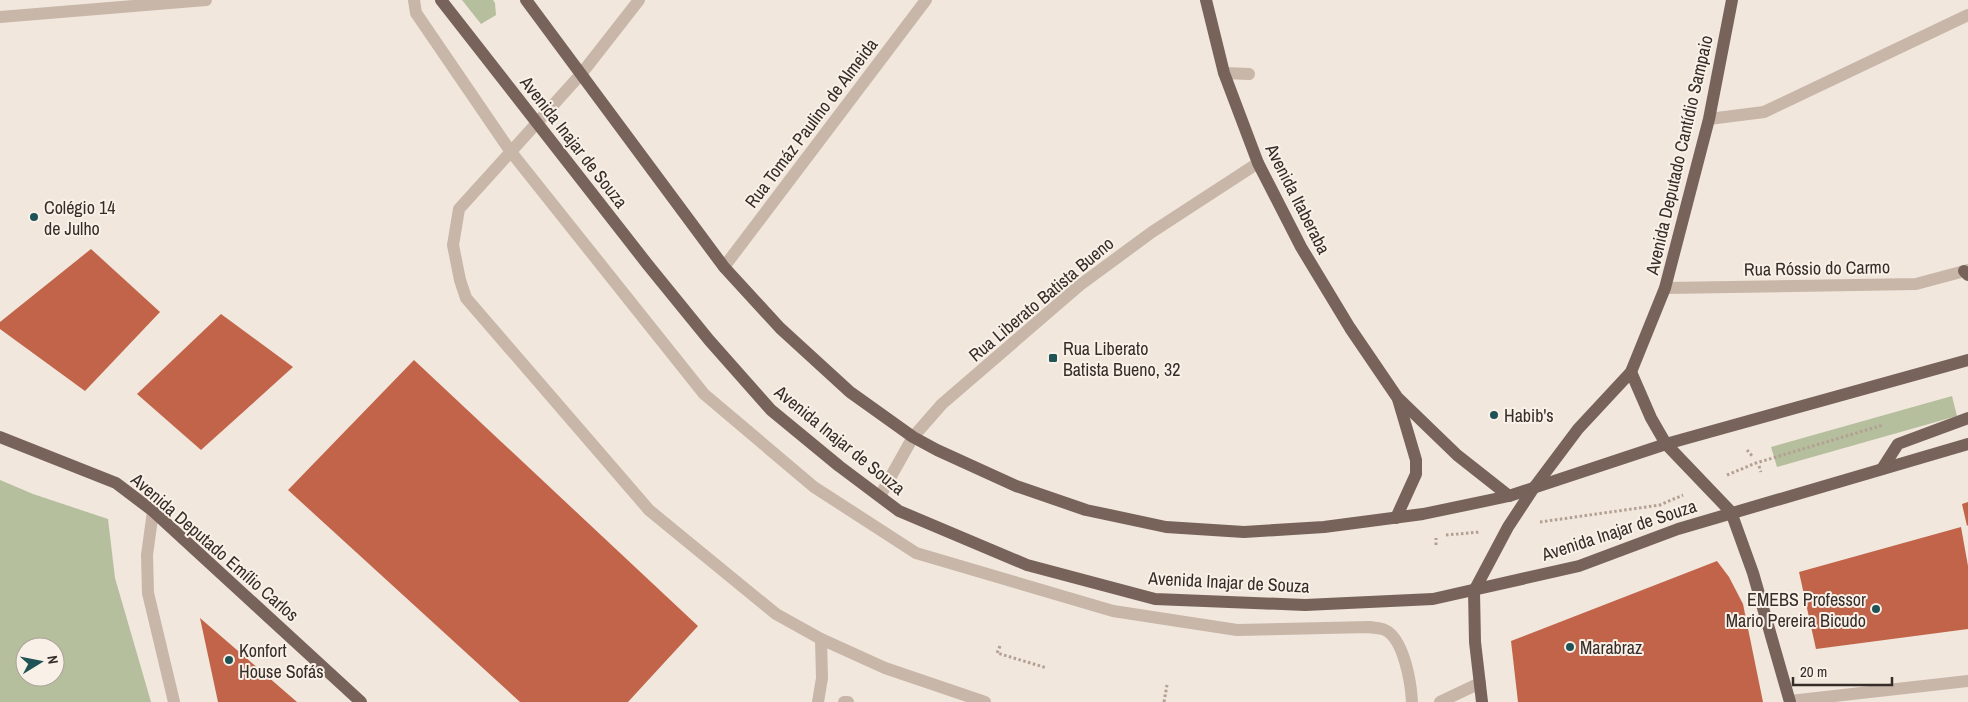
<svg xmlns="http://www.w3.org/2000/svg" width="1968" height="702" font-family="'Archivo Narrow',sans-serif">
  <rect width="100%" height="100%" fill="#f1e7dc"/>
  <g fill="#b5bf9d" fill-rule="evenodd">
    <polygon points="462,0 493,0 495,3 496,15 481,24"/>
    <polygon points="1952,396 1957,416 1777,467 1771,447"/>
    <path d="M0,480L33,494L108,519L115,578L151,702H0ZM25,647H55V677H25Z"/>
  </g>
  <g fill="#c1644a">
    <polygon points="91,249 160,312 85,391 0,329 0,322"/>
    <polygon points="221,314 293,367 201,450 137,394"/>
    <polygon points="414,360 698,626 628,702 520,702 288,490"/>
    <polygon points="1968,502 1968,525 1967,526 1962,504"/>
    <polygon points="1961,527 1968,566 1968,629 1816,649 1799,572"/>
    <polygon points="1717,561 1729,577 1743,604 1763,702 1518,702 1511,641"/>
    <polygon points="200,618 297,702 218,702"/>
  </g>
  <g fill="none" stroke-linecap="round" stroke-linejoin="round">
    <g stroke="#b4a093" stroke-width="3" stroke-dasharray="2.5 2.5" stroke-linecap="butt">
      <polyline points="1747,450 1753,457"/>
      <polyline points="1759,466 1761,472"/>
      <polyline points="1727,475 1756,463 1883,425"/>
      <polyline points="1540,522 1660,505 1683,495"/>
      <polyline points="1446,535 1480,532"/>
      <polyline points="1436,545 1436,538"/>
      <polyline points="1000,646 997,653 1047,668"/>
      <polyline points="1164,702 1167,685"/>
    </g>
    <g stroke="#c8b6a9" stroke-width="12">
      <path d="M414,0L416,13L511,152L704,394L814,487L916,553L1113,611L1237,630L1369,627C1374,628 1381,628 1385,630C1404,639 1411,683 1412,702"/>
      <polyline points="639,0 582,73 459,209 453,245 460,280 466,298 649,510 776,614 821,639 885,668 985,702"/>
      <polyline points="0,17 206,0"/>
      <polyline points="1224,73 1249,74"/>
      <polyline points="1709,119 1764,112 1968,15"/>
      <polyline points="724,267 926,0"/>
      <polyline points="1665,288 1916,284 1968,270"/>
      <polyline points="880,496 913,437 942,404 1080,285 1152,232 1258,163"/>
      <polyline points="153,511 147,555 148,593 174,702"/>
      <polyline points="1790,701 1968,681"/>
      <polyline points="818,702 822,678 821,639"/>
      <polyline points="844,702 848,702"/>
      <polyline points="1440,702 1480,683"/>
    </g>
    <g stroke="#77635a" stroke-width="12">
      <polyline points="441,0 648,265 709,340 771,410 839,466 899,511 1027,565 1155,599 1305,605 1433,599 1579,566 1678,529 1968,444"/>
      <polyline points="526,0 724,267 780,328 850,392 913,437 937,450 1016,486 1086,510 1166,527 1244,532 1324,527 1423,514 1509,496 1666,444 1968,360"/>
      <polyline points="1206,0 1224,73 1258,163 1301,247 1350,328 1397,397 1457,455 1509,496"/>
      <polyline points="1964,271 1968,275"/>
      <polyline points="1631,372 1651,418 1666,444 1731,512 1753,573 1790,702"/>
      <polyline points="0,437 116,483 153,511 361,702"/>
      <polyline points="1882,469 1898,444 1968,418"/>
      <polyline points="1396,518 1416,474 1416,460 1398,399"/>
      <polyline points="1482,702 1475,642 1474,591 1508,527 1533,489 1578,429 1631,372 1665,288 1709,119 1732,0"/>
    </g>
  </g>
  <g fill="#205355" stroke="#f9f1e8" stroke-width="2">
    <circle cx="34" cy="217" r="5"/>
    <rect x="1048" y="353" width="10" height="10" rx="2.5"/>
    <circle cx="1494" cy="415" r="5"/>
    <circle cx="1876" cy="609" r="5"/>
    <circle cx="1570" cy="647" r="5"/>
    <circle cx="229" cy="660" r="5"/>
  </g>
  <g text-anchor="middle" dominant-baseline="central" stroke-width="4" stroke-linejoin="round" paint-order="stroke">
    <g font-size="18" fill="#362c28" stroke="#f9f1e8">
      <text transform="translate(811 123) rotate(-53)">Rua Tomáz Paulino de Almeida</text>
      <text transform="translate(574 142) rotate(52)">Avenida Inajar de Souza</text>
      <text transform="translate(1679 155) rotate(-77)">Avenida Deputado Cantídio Sampaio</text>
      <text transform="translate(1298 199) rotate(63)">Avenida Itaberaba</text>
      <text transform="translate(1817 268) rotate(-1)">Rua Róssio do Carmo</text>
      <text transform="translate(1041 299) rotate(-40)">Rua Liberato Batista Bueno</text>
      <text transform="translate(840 440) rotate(39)">Avenida Inajar de Souza</text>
      <text transform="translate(1619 530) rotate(-18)">Avenida Inajar de Souza</text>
      <text transform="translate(215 547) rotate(41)">Avenida Deputado Emílio Carlos</text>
      <text transform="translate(1229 582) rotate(3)">Avenida Inajar de Souza</text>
    </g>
    <g font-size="18" fill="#362c28" stroke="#f9f1e8" text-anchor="start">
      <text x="44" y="207">Colégio 14<tspan x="44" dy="21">de Julho</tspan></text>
      <text x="1063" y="348">Rua Liberato<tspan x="1063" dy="21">Batista Bueno, 32</tspan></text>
      <text x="1504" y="415">Habib's</text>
      <text x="1866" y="599" text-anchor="end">EMEBS Professor<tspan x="1866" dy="21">Mario Pereira Bicudo</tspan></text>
      <text x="1580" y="647">Marabraz</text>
      <text x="239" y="650">Konfort<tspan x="239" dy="21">House Sofás</tspan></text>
    </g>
  </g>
  <g transform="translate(40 662) rotate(80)"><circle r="24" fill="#f9f1e8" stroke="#aba29b"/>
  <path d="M0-4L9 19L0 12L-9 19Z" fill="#205355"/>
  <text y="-8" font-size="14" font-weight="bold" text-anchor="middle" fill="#362c28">N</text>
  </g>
  <path d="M1793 677v8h99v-8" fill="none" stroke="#362c28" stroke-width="2.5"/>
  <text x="1800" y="677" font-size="15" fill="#362c28" stroke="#f9f1e8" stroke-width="4" paint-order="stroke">20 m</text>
</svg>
